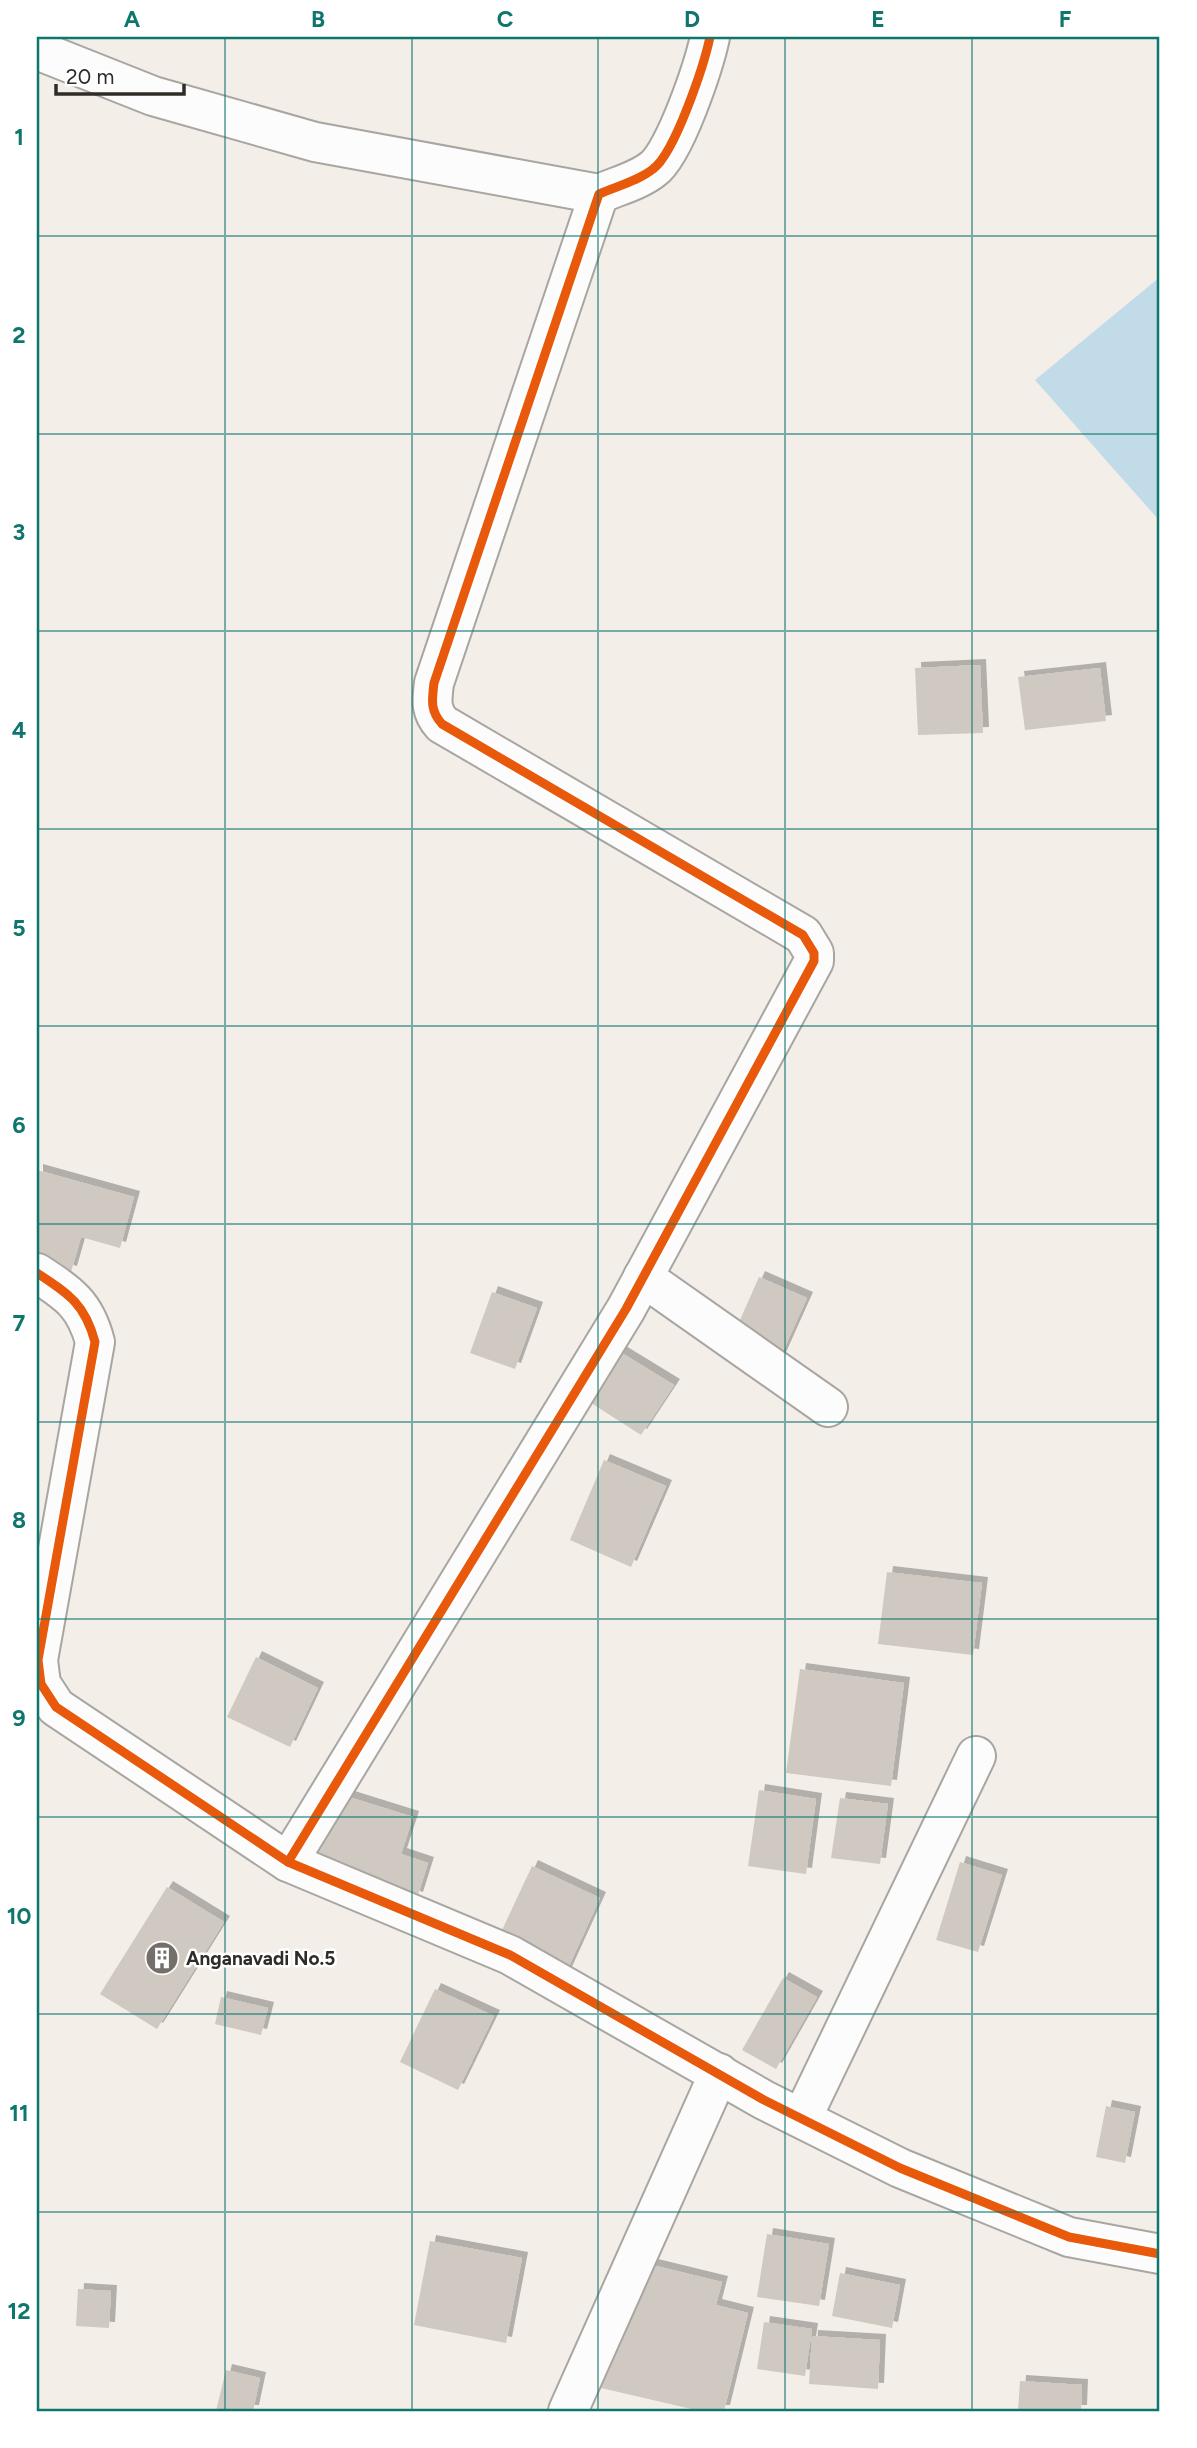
<svg xmlns="http://www.w3.org/2000/svg" width="1197" height="2448" font-family="Figtree,sans-serif">
  <defs>
    <filter id="shadow"><feDropShadow dx="6" dy="-6" stdDeviation="0" flood-color="#0004"/></filter>
  </defs>
  <rect width="100%" height="100%" fill="#f3eee8"/>
  <polygon fill="#c1dce8" points="1160,277 1160,517 1158,519 1035,380"/>
  <g fill="#d0c9c1" filter="url(#shadow)">
    <polygon points="980,665 983,733 918,735 915,668"/>
    <polygon points="1100,668 1106,721 1025,730 1018,677"/>
    <polygon points="37,1170 134,1197 120,1248 81,1237 71,1272 37,1262"/>
    <polygon points="759,1277 807,1298 772,1376 725,1354"/>
    <polygon points="492,1292 537,1308 515,1369 470,1353"/>
    <polygon points="620,1352 674,1385 641,1435 588,1401"/>
    <polygon points="604,1460 666,1486 631,1567 570,1540"/>
    <polygon points="887,1572 982,1583 973,1655 878,1644"/>
    <polygon points="256,1657 318,1688 290,1747 227,1717"/>
    <polygon points="800,1669 904,1683 891,1786 786,1773"/>
    <polygon points="759,1790 816,1799 806,1874 748,1866"/>
    <polygon points="336,1793 413,1817 401,1854 428,1863 417,1898 313,1865"/>
    <polygon points="840,1798 888,1804 880,1864 831,1858"/>
    <polygon points="960,1862 1002,1875 978,1952 936,1940"/>
    <polygon points="532,1866 600,1898 564,1977 495,1945"/>
    <polygon points="167,1887 224,1922 157,2029 100,1994"/>
    <polygon points="783,1978 817,1997 776,2069 742,2050"/>
    <polygon points="435,1989 494,2016 458,2090 400,2062"/>
    <polygon points="221,1997 268,2008 261,2035 215,2024"/>
    <polygon points="1106,2106 1135,2112 1125,2163 1096,2157"/>
    <polygon points="767,2234 829,2244 819,2306 757,2297"/>
    <polygon points="430,2241 522,2258 506,2343 414,2325"/>
    <polygon points="615,2256 722,2282 716,2305 748,2313 724,2411 700,2411 584,2384"/>
    <polygon points="840,2273 900,2285 892,2328 832,2316"/>
    <polygon points="78,2289 111,2291 109,2328 76,2326"/>
    <polygon points="764,2322 812,2329 805,2376 757,2369"/>
    <polygon points="812,2336 880,2340 878,2389 809,2384"/>
    <polygon points="226,2370 260,2378 253,2411 216,2411"/>
    <polygon points="1020,2381 1082,2385 1081,2411 1018,2411"/>
  </g>
  <g fill="none" stroke-linecap="round" stroke-linejoin="round">
    <defs>
      <g id="minor">
        <polyline points="37,50 153,96 315,142 599,194"/>
        <path d="M37,1273C69,1294 85,1304 95,1342L38,1660L41,1684L56,1707L288,1862L510,1955L764,2100L900,2168L1069,2237L1160,2254"/>
        <polyline points="643,1277 828,1407"/>
        <path d="M288,1862L626,1309L814,961V953L803,935L442,724C430,711 432,700 434,683L599,194C617,186 638,181 653,169C675,153 704,65 710,37"/>
        <polyline points="802,2118 976,1756"/>
        <polyline points="568,2411 719,2073"/>
      </g>
    </defs>
    <use href="#minor" stroke="#a9a5a1" stroke-width="42"/>
    <use href="#minor" stroke="#fdfcfc" stroke-width="38"/>
    <defs>
      <g id="cycleway">
        <path d="M37,1273C69,1294 85,1304 95,1342L38,1660L41,1684L56,1707L288,1862L510,1955L764,2100L900,2168L1069,2237L1160,2254"/>
        <path d="M288,1862L626,1309L814,961V953L803,935L442,724C430,711 432,700 434,683L599,194C617,186 638,181 653,169C675,153 704,65 710,37"/>
      </g>
    </defs>
    <use href="#cycleway" stroke="#fff" stroke-width="13"/>
    <use href="#cycleway" stroke="#e8590c" stroke-width="9"/>
  </g>
  <path fill="none" stroke="#0f766e" stroke-width="2" stroke-opacity="0.55" d="M225,37V2411M412,37V2411M598,37V2411M785,37V2411M972,37V2411M37,236H1160M37,434H1160M37,631H1160M37,829H1160M37,1026H1160M37,1224H1160M37,1422H1160M37,1619H1160M37,1817H1160M37,2014H1160M37,2212H1160"/>
  <defs>
    <symbol id="building-disc" viewBox="-11 -11 22 22"><circle r="9.5" fill="#746f6b" stroke="#fff"/><path d="M-4-6H4V6H1V3H-1V6H-4ZM-2.5-4.3h1.7v1.8h-1.7ZM.8-4.3h1.7v1.8H.8ZM-2.5-1h1.7V.8h-1.7ZM.8-1h1.7V.8H.8Z" fill="#fff"/></symbol>
  </defs>
  <g fill-rule="evenodd">
    <use href="#building-disc" x="143" y="1939" width="38" height="38"/>
  </g>
  <g text-anchor="middle" dominant-baseline="central" stroke-width="5" stroke-linejoin="round" paint-order="stroke">
    <g font-size="19" font-weight="bold" fill="#2f2b27" stroke="#fff" text-anchor="start">
      <text x="186" y="1958">Anganavadi No.5</text>
    </g>
  </g>
  <rect width="1197" height="2448" fill="none" stroke="#ffffff" stroke-width="77"/>
  <path d="M56 84v10h128v-10" fill="none" stroke="#2f2b27" stroke-width="3.5"/>
  <text x="66" y="84" font-size="21" fill="#2f2b27" stroke="#ffffff" stroke-width="5" paint-order="stroke">20 m</text>
  <rect x="38" y="38" width="1120" height="2372" fill="none" stroke="#0f766e" stroke-width="2.5"/>
  <g font-size="23" text-anchor="middle" font-weight="bold" fill="#0f766e">
    <text x="132" y="27">A</text>
    <text x="318" y="27">B</text>
    <text x="505" y="27">C</text>
    <text x="692" y="27">D</text>
    <text x="878" y="27">E</text>
    <text x="1065" y="27">F</text>
    <text x="19" y="145">1</text>
    <text x="19" y="343">2</text>
    <text x="19" y="540">3</text>
    <text x="19" y="738">4</text>
    <text x="19" y="936">5</text>
    <text x="19" y="1133">6</text>
    <text x="19" y="1331">7</text>
    <text x="19" y="1528">8</text>
    <text x="19" y="1726">9</text>
    <text x="19" y="1924">10</text>
    <text x="19" y="2121">11</text>
    <text x="19" y="2319">12</text>
  </g>
</svg>
